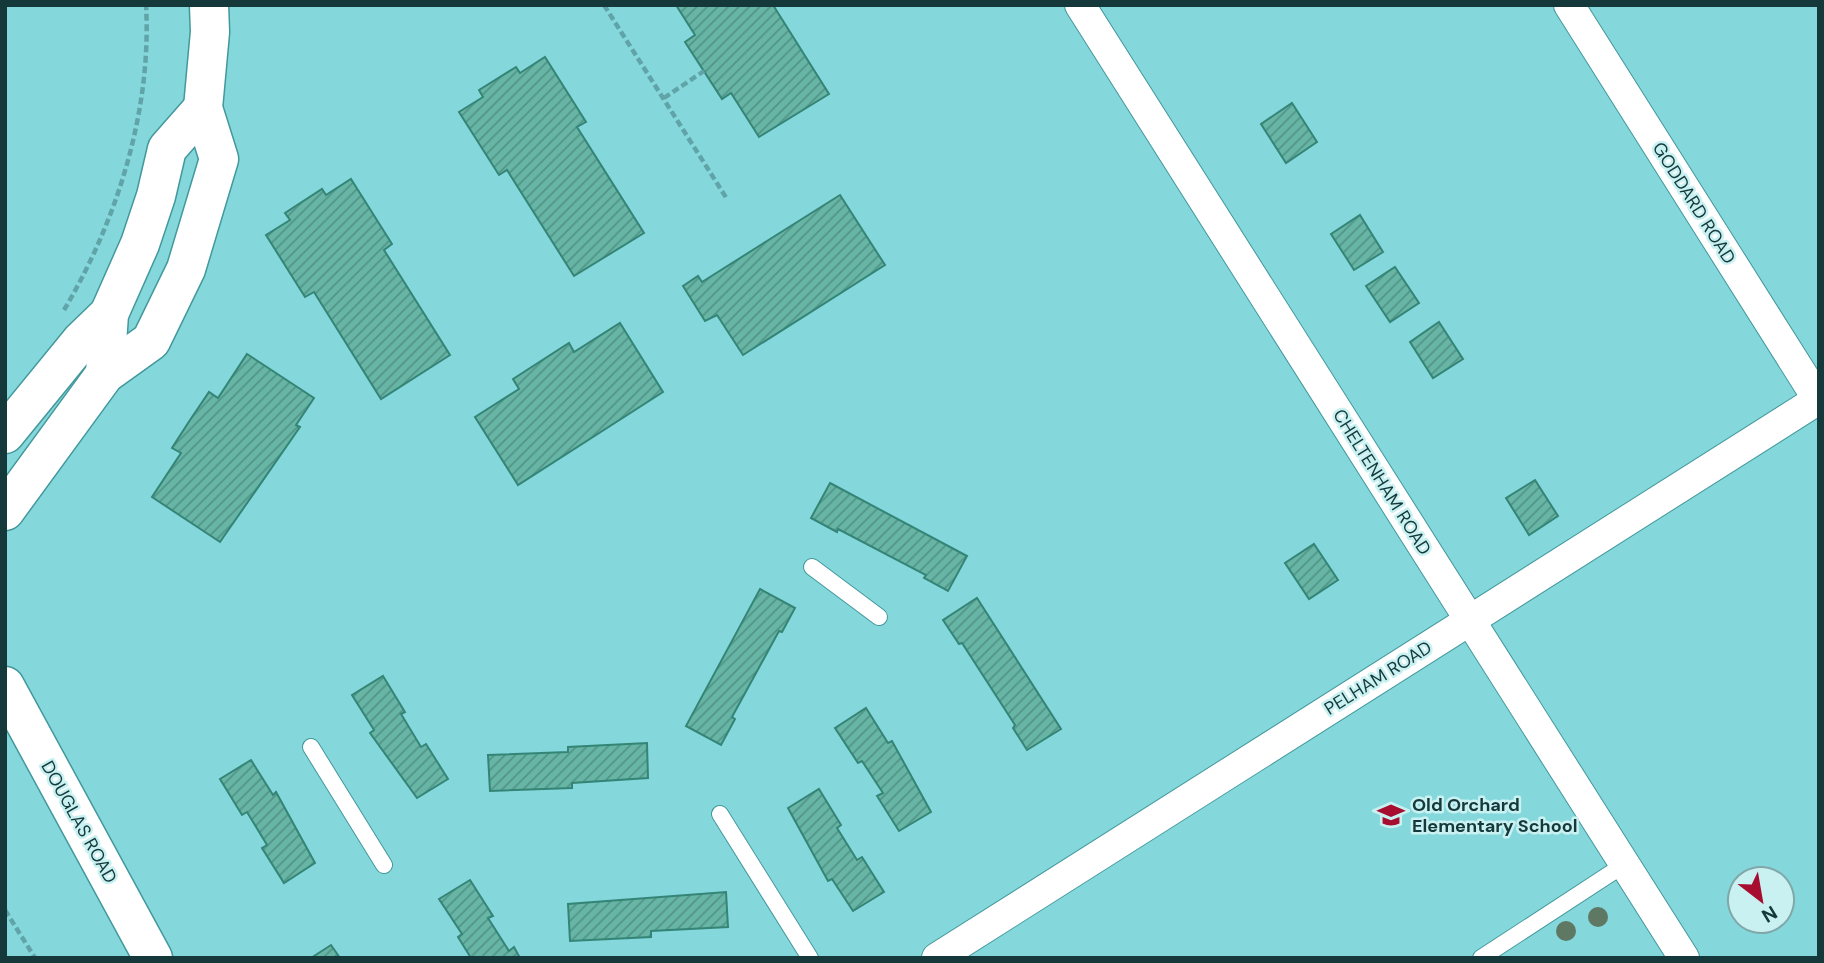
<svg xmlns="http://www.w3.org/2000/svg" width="1824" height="963" font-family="'DM Sans',sans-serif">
  <defs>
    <pattern id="building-hatch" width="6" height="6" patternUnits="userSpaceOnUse" patternTransform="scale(1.75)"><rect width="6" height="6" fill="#66b5a5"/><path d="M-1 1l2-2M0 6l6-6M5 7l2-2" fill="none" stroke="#539488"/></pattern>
  </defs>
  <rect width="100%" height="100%" fill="#84d8dc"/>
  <g fill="url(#building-hatch)" stroke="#358577" stroke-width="2">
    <polygon points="676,5 773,5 829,94 759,137 731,93 722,99 685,42 695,35"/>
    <polygon points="545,57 586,122 577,127 644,233 574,276 507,170 499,175 459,112 483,97 479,90 516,67 520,73"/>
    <polygon points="1292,103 1317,142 1286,163 1261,124"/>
    <polygon points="351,179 392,244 384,250 450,355 381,399 314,292 305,297 266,235 290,220 285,213 322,189 326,195"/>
    <polygon points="840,195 885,265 743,355 717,315 705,321 683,286 698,276 702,282"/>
    <polygon points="1360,215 1383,252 1354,270 1331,234"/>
    <polygon points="1395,267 1419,303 1390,322 1366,286"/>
    <polygon points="1439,322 1463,359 1433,378 1410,342"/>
    <polygon points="620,323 663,392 518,485 475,417 519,389 513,379 569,343 574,352"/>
    <polygon points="247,354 314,398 296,425 300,427 220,542 152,497 181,453 172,448 190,420 209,392 218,398"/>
    <polygon points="1535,480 1558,516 1529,535 1506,498"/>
    <polygon points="830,483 967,556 948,591 924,578 926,575 838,529 837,532 811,518"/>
    <polygon points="1314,544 1338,580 1309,599 1285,563"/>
    <polygon points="760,589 795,608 782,632 779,631 732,717 735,719 721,745 686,726"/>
    <polygon points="977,598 1061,729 1027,750 1013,728 1015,725 962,643 959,644 943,620"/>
    <polygon points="383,676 405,712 401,714 421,747 426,744 448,779 417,798 370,733 374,730 352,695"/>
    <polygon points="866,708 888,743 892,741 931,812 899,831 877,796 883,793 862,761 858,763 835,728"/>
    <polygon points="647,743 648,778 572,783 572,788 490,791 488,755 568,752 568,747"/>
    <polygon points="251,760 273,795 276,792 315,863 284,883 262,848 267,845 247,812 242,815 220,779"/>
    <polygon points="819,789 841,825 837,828 857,860 862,857 884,892 853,911 832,879 828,881 788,808"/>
    <polygon points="470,880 493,916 488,918 509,951 514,947 520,958 471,958 458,937 462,934 439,899"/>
    <polygon points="726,892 728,927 651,931 651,937 570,941 568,904"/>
    <polygon points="331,945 340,958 311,958"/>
  </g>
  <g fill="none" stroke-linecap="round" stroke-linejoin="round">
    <defs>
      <g id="lane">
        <polyline points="812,567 879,617"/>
        <polyline points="311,747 384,865"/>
        <polyline points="720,814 810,958"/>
        <polyline points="1481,958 1625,864"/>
      </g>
      <g id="street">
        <polyline points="1080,5 1684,958"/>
        <polyline points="1569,5 1819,401"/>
        <polyline points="937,958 1819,399"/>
      </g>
      <g id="secondary">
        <polyline points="105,374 109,314 140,244 156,196 167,149 203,108"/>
        <polyline points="5,434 81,341 109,314"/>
        <polyline points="5,511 105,374 151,341 186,269 219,159 203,108 210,32 209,5"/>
        <polyline points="5,686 153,958"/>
      </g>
    </defs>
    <use href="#lane" stroke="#43989c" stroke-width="18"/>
    <use href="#street" stroke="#43989c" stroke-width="32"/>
    <use href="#secondary" stroke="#43989c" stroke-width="41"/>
    <g stroke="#60a4a8" stroke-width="4.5" stroke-dasharray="7 3.5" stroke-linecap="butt">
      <polyline points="604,5 727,199"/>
      <polyline points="664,98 704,71"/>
      <path d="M64,310C117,221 152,110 146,5"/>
      <polyline points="5,910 35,958"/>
    </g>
    <use href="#lane" stroke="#fff" stroke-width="16"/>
    <use href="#street" stroke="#fff" stroke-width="30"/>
    <use href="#secondary" stroke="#fff" stroke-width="38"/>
  </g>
  <g fill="#5e7863">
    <circle cx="1598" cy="917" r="10"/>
    <circle cx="1566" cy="931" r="10"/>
  </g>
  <defs>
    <symbol id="school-bare" viewBox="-9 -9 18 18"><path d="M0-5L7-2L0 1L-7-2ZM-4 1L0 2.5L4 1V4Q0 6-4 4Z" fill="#a60d2e" stroke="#c9f1f2" stroke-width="2.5" paint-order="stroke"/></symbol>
  </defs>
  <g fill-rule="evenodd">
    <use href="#school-bare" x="1372" y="796" width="38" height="38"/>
  </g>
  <g text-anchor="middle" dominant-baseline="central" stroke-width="5" stroke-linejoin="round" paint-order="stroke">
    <g font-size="18" fill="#15393b" stroke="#c9f1f2">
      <text transform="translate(1694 203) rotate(58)">GODDARD ROAD</text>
      <text transform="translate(1382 482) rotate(58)">CHELTENHAM ROAD</text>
      <text transform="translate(1378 678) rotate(-32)">PELHAM ROAD</text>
      <text transform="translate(79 822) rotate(61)">DOUGLAS ROAD</text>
    </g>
    <g font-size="18" font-weight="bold" fill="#15393b" stroke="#c9f1f2" text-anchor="start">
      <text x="1412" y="805">Old Orchard<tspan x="1412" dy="21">Elementary School</tspan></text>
    </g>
  </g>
  <rect width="1824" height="963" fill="none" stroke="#15393b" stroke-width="14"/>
  <g transform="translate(1761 900) rotate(149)"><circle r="33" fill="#c9f1f2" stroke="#81a7a9" stroke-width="2"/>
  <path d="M0-5L12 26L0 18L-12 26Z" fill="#a60d2e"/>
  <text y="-10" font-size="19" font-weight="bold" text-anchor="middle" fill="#15393b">N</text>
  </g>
</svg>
